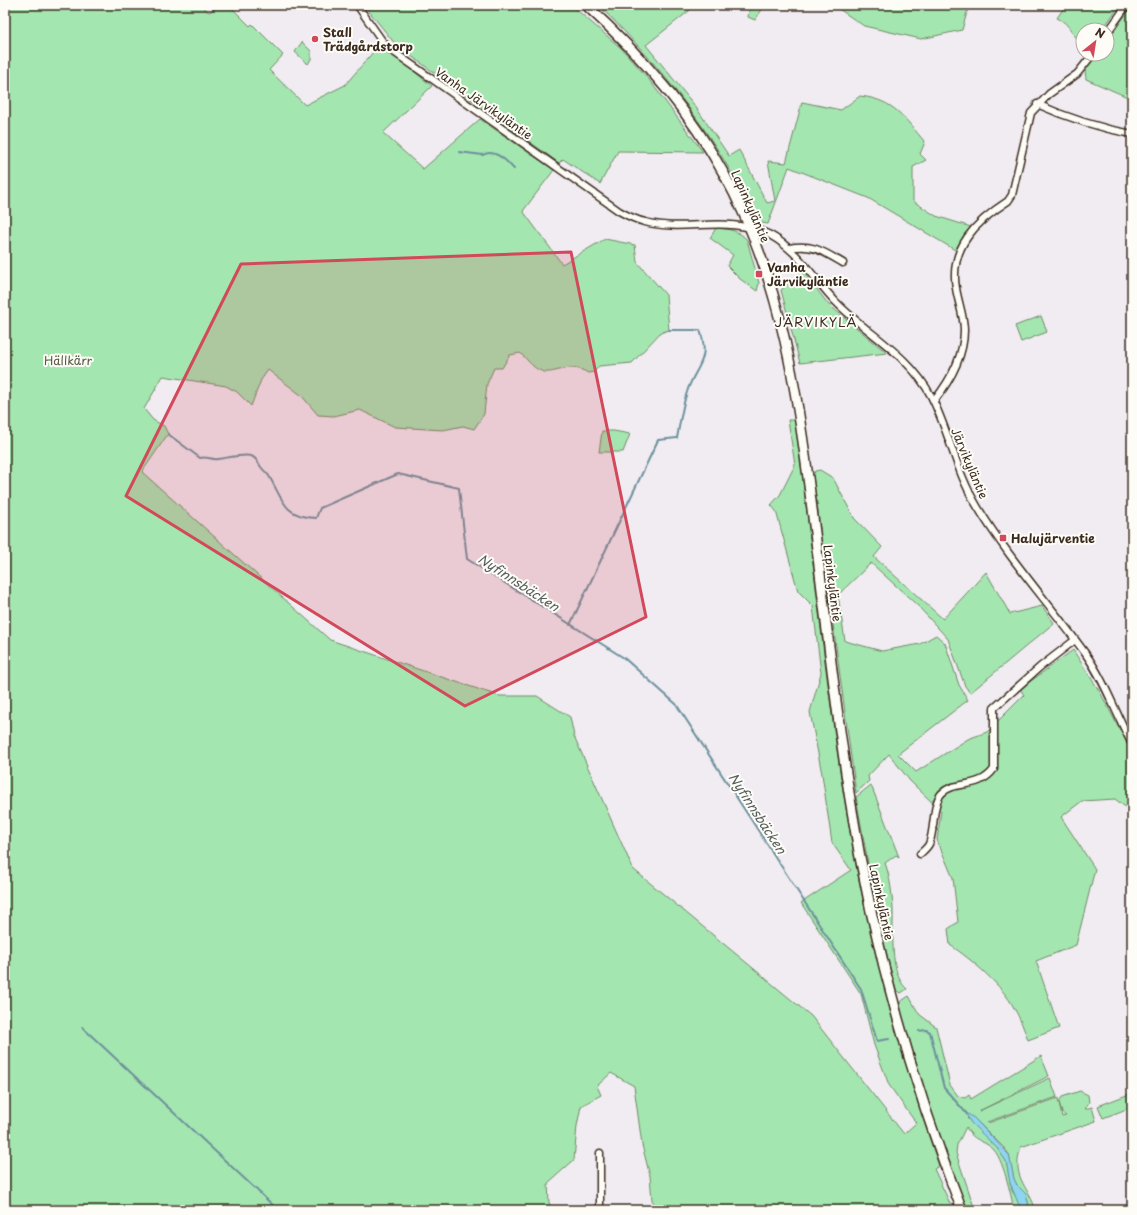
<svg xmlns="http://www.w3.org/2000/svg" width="1137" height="1215" font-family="'Playpen Sans',sans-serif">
  <rect width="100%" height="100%" fill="#f0ecf2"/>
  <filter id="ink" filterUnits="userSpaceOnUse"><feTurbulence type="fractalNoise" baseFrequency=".025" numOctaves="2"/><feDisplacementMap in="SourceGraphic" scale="8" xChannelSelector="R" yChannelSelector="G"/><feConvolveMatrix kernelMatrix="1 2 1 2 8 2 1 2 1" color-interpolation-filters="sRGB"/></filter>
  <g filter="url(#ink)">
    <g fill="#a4e6b0" stroke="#708867">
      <path d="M5,5H210L204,9L209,12L221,5H229L250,26L252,24L283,55L269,70L305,105L345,85L381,43L390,52L432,86L383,133L423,169L480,119L554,170L523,211L562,264L605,239L635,245L637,262L666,295L669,330L660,333L632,363L599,366L594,372L588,373C567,360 553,378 539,370C532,367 526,358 520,353L510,355L502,368H494L487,384L484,414L474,429L463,426L443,430L395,427L360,410L334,416L318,415L301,395L268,370L261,380L251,406L237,392L226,386L163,376L144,409L153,420L164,426L168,434L142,472L330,640L499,696H537L570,717L574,736L633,869L811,1016L904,1134L916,1123L889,1085L874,1045L861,994L801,903L851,870L832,843L822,774L810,712L821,673L813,606L798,591L776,511L771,505L780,495L795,465L788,420H795C814,558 826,696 850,833C870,947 901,1057 939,1166L934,1169L953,1210H657L652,1200L650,1176L642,1145L634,1086L611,1073L597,1086L601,1095L581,1106L577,1126L574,1160L548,1183L549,1203L553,1210H5Z"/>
      <polygon points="364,5 571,5 621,48 647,77 703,152 618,151 600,184 563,159 559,163 396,45"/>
      <path d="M598,5H692L689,11L646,45L695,106L729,156L739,150L767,203L775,201L768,161L786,163L802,102L841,110L860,96C895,100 904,118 925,142L920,154L926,160L913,167V201L936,216L971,227L955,250L868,198L789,167L768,224L757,222C719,140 663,67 598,5Z"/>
      <polygon points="750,5 765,5 755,20 748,17"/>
      <polygon points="833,5 969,5 962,30 921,39 864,26"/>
      <path d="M1077,5H1120L1102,30H1083V45C1071,35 1071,24 1057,18L1065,6L1074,9Z"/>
      <polygon points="1132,6 1132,99 1086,79 1085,70 1097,54 1107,54 1107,41"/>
      <polygon points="302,42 311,51 311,59 308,64 295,52"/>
      <path d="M716,228C728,229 739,230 747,240L759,283L757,291L740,279L727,266L733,255L710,238Z"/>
      <polygon points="803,271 828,304 887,353 800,363 781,290"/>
      <polygon points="1041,316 1047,332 1021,342 1015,326"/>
      <polygon points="602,431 614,431 630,434 623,452 599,452"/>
      <path d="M820,470L833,478L854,518L882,547L874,557L943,619L986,572L1010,614L1042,606L1054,623L970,693L965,686L948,639L918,606L871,563L838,595L845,641L882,651L920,644L936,635L945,643L959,685L968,700L898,754L916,772L968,739L987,732L1024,695L1020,689L1073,650L1100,692L1132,753V812L1115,799L1082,801L1061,817L1095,869L1076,945L1036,961L1059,1028L1028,1040C1024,1029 1020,1018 1014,1008C1003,986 971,959 950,945L948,929L958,922L953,878L937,840L941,811L910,781L889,754L868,776L869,781L856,793L813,477L815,471Z"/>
      <path d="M871,785L899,857L896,855L885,863C890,876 892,894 893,908C894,930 888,973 907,989L901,993L896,990C878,926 868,862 856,797Z"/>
      <path d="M909,996L919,1014L936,1027L950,1085L958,1096L965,1098L969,1095L971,1099L1041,1056L1049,1076L979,1111L1050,1078L1057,1097L987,1122L988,1123L1058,1098L1062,1117L1066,1116L1062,1113L1059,1102L1062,1097L1080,1091L1088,1095L1089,1102L1085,1109L1092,1107L1096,1121L1021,1147C1011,1177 1027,1184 1036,1210H1030L1026,1194L1017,1185L1014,1179L1009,1155L1006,1150L974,1118H967L997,1148L1006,1161L1012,1191L1019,1201L1021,1210H1014C1011,1196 1003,1157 992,1148C981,1139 973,1141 966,1127L957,1145L956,1153L975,1210H967L933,1117L901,1012L900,1002Z"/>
      <polygon points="1132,1093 1132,1107 1103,1118 1098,1106"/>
    </g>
    <polygon fill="#8ed6f0" stroke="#6d919c" points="965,1112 974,1118 1009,1155 1014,1179 1017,1185 1026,1194 1030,1210 1021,1210 1010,1183 1006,1161 997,1148 971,1123"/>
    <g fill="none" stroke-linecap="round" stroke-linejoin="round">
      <g stroke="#6d919c" stroke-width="2">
        <path d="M459,152L483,155C494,148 507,161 514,169"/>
        <path d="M168,434L200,458C207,456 211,460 218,459C226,458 244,454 251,456C257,458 258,463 261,467C264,471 267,473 269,476C283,500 284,517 316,518L320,508L398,474L459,488L467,559L624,658L676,704L861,989L877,1041L889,1039"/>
        <path d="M570,625L658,440L677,438C680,423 682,407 687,392C695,366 711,362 700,330H669"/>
        <polyline points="82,1027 278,1210"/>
        <polyline points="919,1031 926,1030 930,1032 944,1088 967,1114"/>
      </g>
      <defs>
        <g id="street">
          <path d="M357,5L383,42L391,50L619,211C628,216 636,220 645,222C685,233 729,214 770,235C799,251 814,279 836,302C868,335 910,355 931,396C949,431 956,472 977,506C1008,558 1049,603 1085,653C1105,681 1116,714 1132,744"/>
          <polyline points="1107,33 1127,5"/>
          <path d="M1037,104C1068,118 1099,128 1132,134"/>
          <path d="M789,248C812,243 824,252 843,263"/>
          <path d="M934,401C950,381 964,356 964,330C964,316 958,302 956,288C949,247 977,221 1008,201L1012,195L1031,113L1049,94L1077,74L1093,54"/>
          <path d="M920,854C923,851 927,848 929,844C935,830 932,803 942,793C955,780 979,790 994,769V708L1040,667L1075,640"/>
          <polyline points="600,1153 600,1210"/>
        </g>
        <path id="secondary" d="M586,5C640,54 689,110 724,174C782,278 799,401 813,517C825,611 835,705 850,799C872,940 910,1077 962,1210"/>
      </defs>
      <use href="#street" stroke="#3b2a1e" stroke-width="9"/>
      <use href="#secondary" stroke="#3b2a1e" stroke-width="12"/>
      <use href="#street" stroke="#fdfcf7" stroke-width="6"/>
      <use href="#secondary" stroke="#fdfcf7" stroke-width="9"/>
    </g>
  </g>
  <path fill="#d1495b" fill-opacity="0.2" stroke="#d1495b" stroke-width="3" stroke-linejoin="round" d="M571,252L646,617L465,706L126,496L241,264Z"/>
  <g fill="#d1495b" stroke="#fdfcf7" stroke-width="1.5">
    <circle cx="315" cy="39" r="4"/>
    <rect x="755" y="270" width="8" height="8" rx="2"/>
    <rect x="999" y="534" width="8" height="8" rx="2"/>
  </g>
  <g text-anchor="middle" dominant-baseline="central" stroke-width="4" stroke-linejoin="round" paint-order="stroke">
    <g font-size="12" font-weight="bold" fill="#3b2a1e" stroke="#fdfcf7" text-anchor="start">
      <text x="323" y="32">Stall<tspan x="323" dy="14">Trädgårdstorp</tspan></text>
      <text x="767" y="267">Vanha<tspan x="767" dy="14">Järvikyläntie</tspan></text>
      <text x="1011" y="538">Halujärventie</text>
    </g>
    <g font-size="12" fill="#3b2a1e" stroke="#fdfcf7">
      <text transform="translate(484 103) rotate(35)">Vanha Järvikyläntie</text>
      <text transform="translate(751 206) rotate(66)">Lapinkyläntie</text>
      <text transform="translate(970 463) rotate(67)">Järvikyläntie</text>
      <text transform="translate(833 583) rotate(83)">Lapinkyläntie</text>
      <text transform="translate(882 902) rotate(78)">Lapinkyläntie</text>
    </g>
    <g font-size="12" fill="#555942" stroke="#fdfcf7">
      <text x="68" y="360">Hällkärr</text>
    </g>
    <g font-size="13" letter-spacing="1" fill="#3b2a1e" stroke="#fdfcf7">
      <text x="816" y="321">JÄRVIKYLÄ</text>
    </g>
    <g font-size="13" font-style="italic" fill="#545e5d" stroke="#fdfcf7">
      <text transform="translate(519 582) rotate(33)">Nyfinnsbäcken</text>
      <text transform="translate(758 813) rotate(57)">Nyfinnsbäcken</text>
    </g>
  </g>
  <rect width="1137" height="1215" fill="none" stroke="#fdfcf7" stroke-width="20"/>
  <rect x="10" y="10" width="1117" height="1195" fill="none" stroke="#3b2a1e" stroke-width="1.5" filter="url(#ink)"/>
  <g transform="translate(1095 42) rotate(30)"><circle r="19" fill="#fdfcf7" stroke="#afa8a0"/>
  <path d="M0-3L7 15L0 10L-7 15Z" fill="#d1495b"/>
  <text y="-6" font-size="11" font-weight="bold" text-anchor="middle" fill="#3b2a1e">N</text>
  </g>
</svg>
